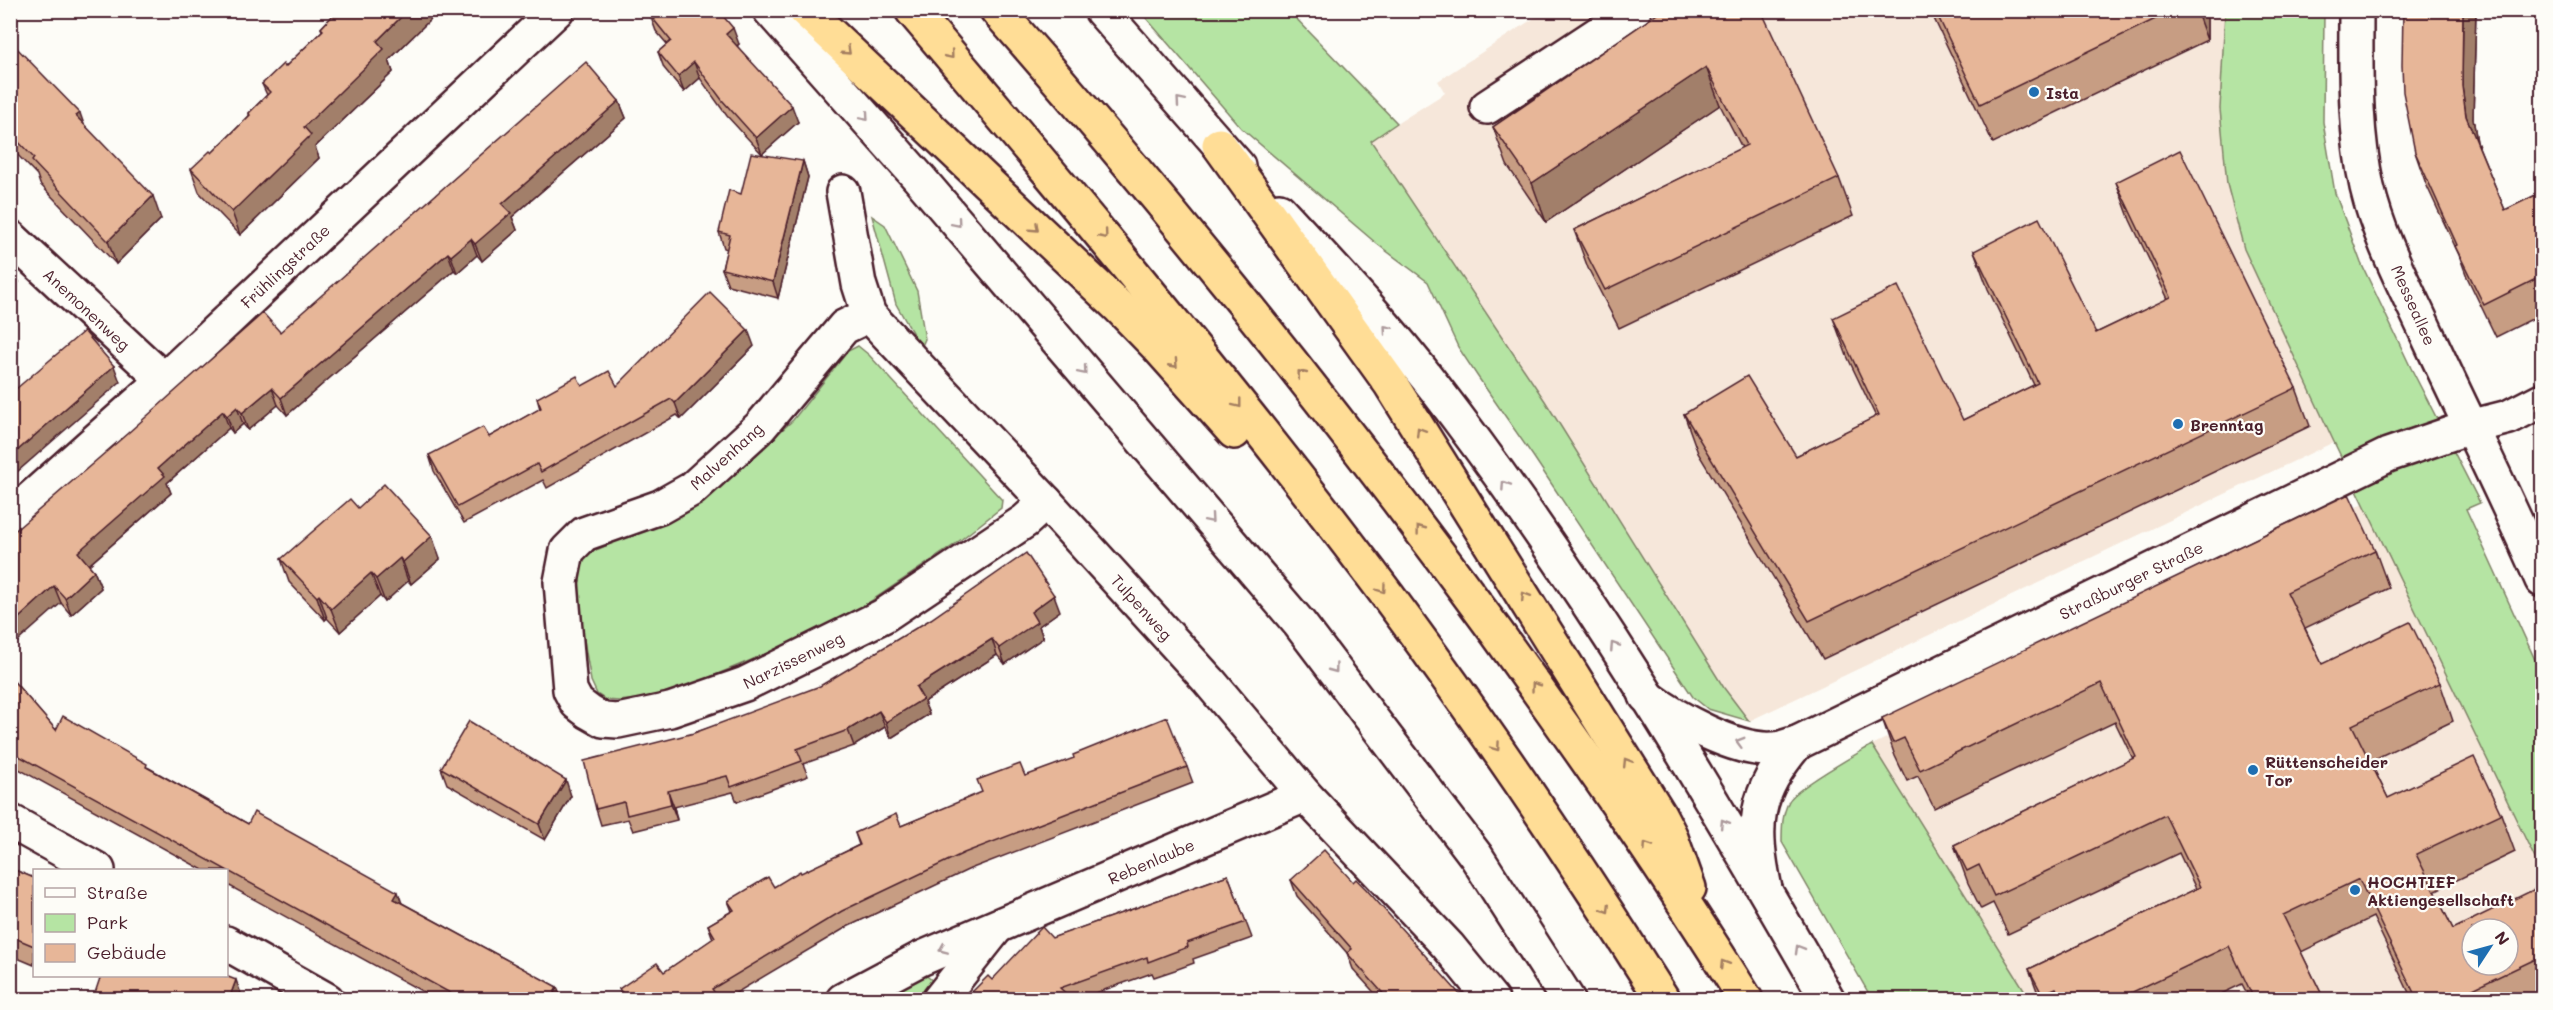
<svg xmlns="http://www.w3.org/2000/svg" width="2553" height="1010" font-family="Mali,sans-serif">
  <rect width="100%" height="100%" fill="#fdfcf7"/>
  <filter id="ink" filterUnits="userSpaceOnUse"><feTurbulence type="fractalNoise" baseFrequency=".0167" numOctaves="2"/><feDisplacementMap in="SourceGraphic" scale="12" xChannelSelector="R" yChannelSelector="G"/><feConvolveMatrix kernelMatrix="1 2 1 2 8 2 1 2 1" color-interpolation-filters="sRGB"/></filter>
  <g filter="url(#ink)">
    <g fill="#f6e7da" fill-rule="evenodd">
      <polygon points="1545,11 2225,11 2220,109 2227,184 2244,249 2334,442 1749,721 1724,688 1371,140 1445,93 1438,81"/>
      <path d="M2364,503L2542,873V999H2030L1872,745ZM2472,929H2508V965H2472Z"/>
    </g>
    <g fill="#b5e4a3" stroke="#808267" stroke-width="1.5">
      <polygon points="1140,11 1289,11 1397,123 1371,141 1545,401 1724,688 1749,721 1708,709 1693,697 1533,456 1478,377 1458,347 1428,282 1377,244 1241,128"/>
      <polygon points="2225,11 2324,11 2323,122 2335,193 2361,263 2411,368 2480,503 2466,509 2542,675 2542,873 2334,442 2244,249 2227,184 2220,109"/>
      <polygon points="872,216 885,225 917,291 925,339 921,348 896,304"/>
      <path d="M858,346L869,355L1002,500L1001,508L954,545L865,605L812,635L686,687L645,698L619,701L606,700L597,694L591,681C586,650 570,580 587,554L683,512L721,486L793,420L848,351Z"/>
      <path d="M1872,745L2030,999H1872L1782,842C1782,827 1782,815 1789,801C1797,787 1855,755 1872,745Z"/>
      <polygon points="922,972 940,987 928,999 864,1000"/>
    </g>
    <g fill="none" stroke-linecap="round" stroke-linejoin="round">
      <defs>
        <g id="street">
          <path d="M2356,10C2356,70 2354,128 2367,187C2379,238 2405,286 2427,334C2465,416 2506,497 2542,580"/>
          <polyline points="1487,107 1634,10"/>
          <polyline points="843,192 859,284 869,315 1046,502 1209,681 1305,795 1448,946 1492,1000"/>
          <polyline points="10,237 164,380"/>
          <polyline points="869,315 844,327 760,427 692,489 660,507 584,534 567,551 561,582 570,690 577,703 589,712 603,720 618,721 670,710 745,684 883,616 1025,521 1046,502"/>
          <polyline points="10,517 164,380 557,10"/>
          <path d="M1646,696C1675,718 1736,752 1774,749C1781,749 1789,745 1797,743L2388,455L2470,427L2509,417L2542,400"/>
          <polyline points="10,821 98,870"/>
          <path d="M1765,889C1752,825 1753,794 1797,743"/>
          <polyline points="226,943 327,1000"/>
          <polyline points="843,1000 920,959 1305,795"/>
          <polyline points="939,1000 996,928"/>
        </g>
        <g id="secondary">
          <polyline points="770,10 919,178 1299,623 1476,856 1568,1000"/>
          <polyline points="1101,10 1238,166"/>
          <path d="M1279,210C1333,268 1387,325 1435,388C1583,580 1708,790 1828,1000"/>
        </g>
        <g id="highway">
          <polyline points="805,10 1119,307 1158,347 1234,432"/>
          <path d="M912,10C1061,185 1208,360 1347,542C1460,689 1564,843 1663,1000"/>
          <path d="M997,10C1173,210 1340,418 1497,633C1583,753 1668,874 1746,1000"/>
          <polyline points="1219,145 1390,383 1659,814 1670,835 1689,888"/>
        </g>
      </defs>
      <use href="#street" stroke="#4a1f2b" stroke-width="38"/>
      <use href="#secondary" stroke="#4a1f2b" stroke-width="38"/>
      <use href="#highway" stroke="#4a1f2b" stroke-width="38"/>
      <use href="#street" stroke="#fdfcf7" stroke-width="33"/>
      <use href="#secondary" stroke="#fdfcf7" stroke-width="33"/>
      <use href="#highway" stroke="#ffdd96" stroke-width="33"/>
    </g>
    <g fill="#c79d83" stroke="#4a1f2b" stroke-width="1.5">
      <polygon points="338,10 440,10 389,60 393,72 315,147 319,158 240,235 199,192 191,169 212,153 249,116 249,113 267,95 262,84 285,67 322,31 321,28"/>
      <polygon points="1663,10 1839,178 1853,216 1619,328 1588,268 1574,230 1742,148 1720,105 1546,222 1507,165 1493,127"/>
      <polygon points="1930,10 2207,10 2207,40 1993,143"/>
      <polygon points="2403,10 2476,10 2473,118 2477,142 2505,210 2542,192 2542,314 2496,337 2467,277 2459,255 2426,184 2415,152"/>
      <polygon points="650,15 739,44 737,46 798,122 762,154 727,116 700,78 684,92 664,68 658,52 667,44 656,31"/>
      <polygon points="10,41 84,125 161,219 116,264 40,184 37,175 10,147"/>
      <polygon points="619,101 626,118 512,217 517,230 482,261 477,255 457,273 454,270 287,415 278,405 248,430 243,424 233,433 229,428 167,483 171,493 89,565 94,571 101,588 71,615 61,603 10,535 280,332"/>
      <polygon points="803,161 808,177 778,298 728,285 722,269 727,249 724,248 719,232 741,194"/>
      <polygon points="2116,182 2296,388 2310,426 1823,659 1698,453 1684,414 1796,456 1876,417 1847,356 1833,318 1963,420 2034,385 1988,289 1974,251 2096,333 2168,299 2130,220"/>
      <polygon points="754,346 681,419 677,415 547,488 543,480 464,523 434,471 429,455 489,437 540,409 537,398 582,386 617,386"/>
      <polygon points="2542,402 2542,427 2535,406"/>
      <polygon points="358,508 440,559 411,584 408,581 385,602 380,596 340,632 327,618 325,620 289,582 281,559"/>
      <polygon points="2375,550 2389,588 2305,628 2322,664 2440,683 2453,721 2370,761 2388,798 2501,814 2515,852 2434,891 2453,929 2542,899 2542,999 2412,999 2373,917 2301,952 2324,999 2250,999 2242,984 2211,999 2040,999 2029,969 2196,889 2179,853 2008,934 1993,903 1981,909 1968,883 1954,845 2133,759 2115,722 1934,808 1918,776 1907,781 1895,756 1882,718"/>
      <polygon points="1060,611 1039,626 1043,638 1005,664 997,655 924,702 929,714 891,738 885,727 854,746 803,764 808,776 737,802 733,792 674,807 677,820 633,831 628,819 601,825 596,809 694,733"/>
      <polygon points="10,677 56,730 149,768 248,824 402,903 557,987 562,999 436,999 226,884 226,870 203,870 15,767 10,762"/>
      <polygon points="1187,767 1193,783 970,869 847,927 726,999 623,999 619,989 664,972 713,939 708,925 732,911 728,901 774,887 859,845 855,833 901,826 1025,776"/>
      <polygon points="441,768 571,796 545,840 447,784"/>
      <polygon points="10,868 34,878 34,965 10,955"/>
      <polygon points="1228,875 1252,938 1193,959 1194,963 1175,970 1154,977 1152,973 1079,999 965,999 992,980 1052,938"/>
      <polygon points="1291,880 1353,882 1464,999 1380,999 1353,969 1347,953 1297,896"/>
    </g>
    <g fill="#a27f6a" stroke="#4a1f2b" stroke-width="1.5">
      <polygon points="408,10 440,10 389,60 393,72 315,147 319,158 240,235 232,212 377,41"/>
      <polygon points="2196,10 2207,10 2207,40"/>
      <polygon points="2463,10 2476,10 2473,118 2478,148 2466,116 2462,86"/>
      <polygon points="733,28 739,44 732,50 726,34"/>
      <polygon points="694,62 700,78 684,92 678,76"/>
      <polygon points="1706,67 1720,105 1546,222 1532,183"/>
      <polygon points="619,101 626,118 512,217 517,230 482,261 475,244 502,204"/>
      <polygon points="792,106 798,122 762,154 756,138"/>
      <polygon points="80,113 88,136 76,116"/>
      <polygon points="803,161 808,177 778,298 773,282"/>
      <polygon points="153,196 161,219 116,264 108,241"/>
      <polygon points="471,239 477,255 457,273 451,256"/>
      <polygon points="448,253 454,270 287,415 281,398"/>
      <polygon points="13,267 19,282 10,292 10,270"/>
      <polygon points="748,330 754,346 681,419 675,403"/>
      <polygon points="114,366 120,382 10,478 10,457"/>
      <polygon points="272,388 278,405 248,430 242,413"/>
      <polygon points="237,407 243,424 233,433 227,416"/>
      <polygon points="223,411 229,428 167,483 171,493 84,569 78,552 158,468"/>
      <polygon points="432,536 440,559 411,584 403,562"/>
      <polygon points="400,558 408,581 385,602 376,579"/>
      <polygon points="94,571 101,588 71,615 65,598"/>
      <polygon points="371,573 380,596 340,632 331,609"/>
      <polygon points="54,586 61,603 10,648 10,626"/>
      <polygon points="319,595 327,618 325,620 317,597"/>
      <polygon points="1054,595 1060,611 1039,626 1043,638 1005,664 999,648 1031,612"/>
      <polygon points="992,639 997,655 924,702 929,714 891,738 886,722 916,687"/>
      <polygon points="879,711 885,727 854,746 848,730"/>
      <polygon points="566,780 571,796 545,840 539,824"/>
      <polygon points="668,791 674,807 677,820 671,804"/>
      <polygon points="398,892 404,909 394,899"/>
      <polygon points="236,980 243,999 229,999"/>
      <polygon points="557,987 562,999 551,999"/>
    </g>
    <g fill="#e7b698" stroke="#4a1f2b" stroke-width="1.5" fill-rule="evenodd">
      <polygon points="338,10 408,10 377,41 384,49 304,127 311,135 232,212 191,169 210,151 212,153 250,115 249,113 270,92 262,84 283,64 285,67 323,30 321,28"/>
      <polygon points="656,10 718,10 733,28 726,34 792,106 756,138 722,100 694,62 678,76 658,52 671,41 650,15"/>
      <polygon points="1663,10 1761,10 1839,178 1605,290 1574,230 1747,145 1706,67 1532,183 1493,127"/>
      <polygon points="1935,10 2174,10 1980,104"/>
      <polygon points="2403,10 2463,10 2462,86 2466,116 2505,210 2542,192 2542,276 2484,305 2455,246 2457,245 2415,152 2403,92 2402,65"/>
      <polygon points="10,41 80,113 76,116 153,196 108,241 32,161 34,158 10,133"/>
      <polygon points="586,62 619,101 502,204 511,213 475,244 471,239 451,256 448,253 281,398 272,388 242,413 237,407 227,416 223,411 158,468 165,476 78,552 94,571 65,598 54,586 10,626 10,535 128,433 263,313 280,332"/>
      <polygon points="2180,150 2296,388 1809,621 1684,414 1747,376 1796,456 1879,415 1833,318 1898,286 1963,420 2038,383 1974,251 2039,218 2096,333 2171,297 2116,182"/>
      <polygon points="751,153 803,161 773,282 722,269 730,235 719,232 729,190 741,194"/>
      <polygon points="710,292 748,330 675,403 671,399 541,472 537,464 458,507 429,455 483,427 489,437 541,408 537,398 577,376 582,386 609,371 617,386"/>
      <polygon points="84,331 114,366 10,457 10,394"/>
      <polygon points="2542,402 2542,422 2535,406"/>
      <polygon points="384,484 432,536 403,562 400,558 376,579 371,573 331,609 319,595 317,597 281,559 350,499 358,508"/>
      <path d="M2349,494L2375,550L2287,592L2322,664L2410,622L2440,683L2352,725L2388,798L2474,757L2501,814L2416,854L2453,929L2537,888L2542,899V956L2452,999H2417L2359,879L2283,915L2324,999H2254L2229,946L2118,999H2061L2056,988L2042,994L2029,969L2200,887L2165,815L1994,896L1979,865L1967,871L1954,845L2136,757L2101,683L1920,770L1904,738L1893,743L1882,718ZM2472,929H2508V965H2472Z"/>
      <polygon points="1026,553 1054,595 1031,612 1037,622 999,648 992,639 916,687 923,699 886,722 879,711 848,730 797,749 802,761 731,787 727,776 668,791 671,804 627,815 624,802 596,809 584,761 694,733 820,686 931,619"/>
      <polygon points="10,677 56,730 63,716 147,764 146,767 248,824 254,812 398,892 394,899 557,987 551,999 461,999 10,751"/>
      <polygon points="1167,717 1187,767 964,853 842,911 712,989 719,999 625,999 627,998 619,989 657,963 664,972 715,937 708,925 734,910 728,901 768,877 774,887 800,871 801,873 860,845 855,833 896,814 901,826 982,792 977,780 1020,764 1025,776 1074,758 1073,755"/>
      <polygon points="469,721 566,780 539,824 441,768"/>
      <polygon points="1324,850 1353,882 1356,879 1366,889 1464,999 1388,999 1347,953 1352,949 1291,880"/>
      <polygon points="10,868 34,878 34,946 10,936"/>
      <polygon points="1228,875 1246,922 1187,943 1188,947 1169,954 1148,962 1147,957 1060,988 1072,999 965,999 988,976 992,980 1042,927 1052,938"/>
      <polygon points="101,975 223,975 236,980 229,999 102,999 94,996"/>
    </g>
    <defs><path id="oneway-chevron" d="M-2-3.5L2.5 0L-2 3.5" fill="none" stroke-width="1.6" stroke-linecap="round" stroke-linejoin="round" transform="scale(1.5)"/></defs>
    <g stroke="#a47e60">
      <use href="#oneway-chevron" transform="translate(847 51) rotate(43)"/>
      <use href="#oneway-chevron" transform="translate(950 55) rotate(50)"/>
      <use href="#oneway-chevron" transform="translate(1035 228) rotate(43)"/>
      <use href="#oneway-chevron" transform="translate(1104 235) rotate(50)"/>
      <use href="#oneway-chevron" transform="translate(1174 364) rotate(48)"/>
      <use href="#oneway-chevron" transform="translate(1301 374) rotate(-129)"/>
      <use href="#oneway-chevron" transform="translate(1238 404) rotate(52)"/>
      <use href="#oneway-chevron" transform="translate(1420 431) rotate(-122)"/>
      <use href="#oneway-chevron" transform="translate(1420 529) rotate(-127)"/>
      <use href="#oneway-chevron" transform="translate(1382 589) rotate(54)"/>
      <use href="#oneway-chevron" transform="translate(1525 596) rotate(-122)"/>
      <use href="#oneway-chevron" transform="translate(1535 686) rotate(-126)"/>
      <use href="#oneway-chevron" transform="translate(1496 747) rotate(55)"/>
      <use href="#oneway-chevron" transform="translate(1627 762) rotate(-122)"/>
      <use href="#oneway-chevron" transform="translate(1647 846) rotate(-124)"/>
      <use href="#oneway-chevron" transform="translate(1606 909) rotate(58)"/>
      <use href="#oneway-chevron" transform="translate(1724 964) rotate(-122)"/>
    </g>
    <g stroke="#ac999b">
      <use href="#oneway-chevron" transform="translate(1180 101) rotate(-131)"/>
      <use href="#oneway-chevron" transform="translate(865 117) rotate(49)"/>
      <use href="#oneway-chevron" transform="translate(957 223) rotate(49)"/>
      <use href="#oneway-chevron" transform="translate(1387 329) rotate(-131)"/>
      <use href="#oneway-chevron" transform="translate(1083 371) rotate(49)"/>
      <use href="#oneway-chevron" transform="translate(1505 485) rotate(-124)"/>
      <use href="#oneway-chevron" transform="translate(1210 519) rotate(49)"/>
      <use href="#oneway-chevron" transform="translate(1614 646) rotate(-123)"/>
      <use href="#oneway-chevron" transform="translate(1334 669) rotate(53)"/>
      <use href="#oneway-chevron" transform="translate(1740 742) rotate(-164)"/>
      <use href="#oneway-chevron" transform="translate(1724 823) rotate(-122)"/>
      <use href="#oneway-chevron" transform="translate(943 949) rotate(157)"/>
      <use href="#oneway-chevron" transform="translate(1799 949) rotate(-120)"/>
    </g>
  </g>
  <g fill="#1f6fb2" stroke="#fdfcf7" stroke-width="2">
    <circle cx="2034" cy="92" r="6"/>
    <circle cx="2178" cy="424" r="6"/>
    <circle cx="2253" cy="770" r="6"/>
    <circle cx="2355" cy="890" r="6"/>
  </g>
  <g text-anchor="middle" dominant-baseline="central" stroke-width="4.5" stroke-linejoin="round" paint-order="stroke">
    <g font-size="16" font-weight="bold" fill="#4a1f2b" stroke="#fdfcf7" text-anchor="start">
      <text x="2046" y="92">Ista</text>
      <text x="2190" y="424">Brenntag</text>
      <text x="2265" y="761">Rüttenscheider<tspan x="2265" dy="18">Tor</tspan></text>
      <text x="2367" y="881">HOCHTIEF<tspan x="2367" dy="18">Aktiengesellschaft</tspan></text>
    </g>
    <g font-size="16" fill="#4a1f2b" stroke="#fdfcf7">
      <text transform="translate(285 266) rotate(-43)">Frühlingstraße</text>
      <text transform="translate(2414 305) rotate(66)">Messeallee</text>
      <text transform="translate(87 309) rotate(43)">Anemonenweg</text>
      <text transform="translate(726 456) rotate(-42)">Malvenhang</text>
      <text transform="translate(2131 580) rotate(-26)">Straßburger Straße</text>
      <text transform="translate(1142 607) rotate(48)">Tulpenweg</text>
      <text transform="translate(793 660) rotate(-26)">Narzissenweg</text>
      <text transform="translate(1151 861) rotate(-23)">Rebenlaube</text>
    </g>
  </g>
  <rect width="2553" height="1010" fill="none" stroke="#fdfcf7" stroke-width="36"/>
  <rect x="18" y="18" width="2517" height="974" fill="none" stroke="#4a1f2b" stroke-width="2" filter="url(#ink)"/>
  <rect x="33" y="869" width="195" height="108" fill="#fdfcf7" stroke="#b5a4a5" stroke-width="1.5"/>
  <rect x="45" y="888" width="30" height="9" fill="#fdfcf7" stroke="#b5a4a5" stroke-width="1.5"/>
  <text x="87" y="899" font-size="18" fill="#4a1f2b">Straße</text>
  <rect x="45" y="914" width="30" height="18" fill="#b5e4a3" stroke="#b5a4a5" stroke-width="1.5"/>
  <text x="87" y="929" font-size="18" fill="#4a1f2b">Park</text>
  <rect x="45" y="944" width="30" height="18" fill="#e7b698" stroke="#b5a4a5" stroke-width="1.5"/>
  <text x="87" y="959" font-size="18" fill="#4a1f2b">Gebäude</text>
  <g transform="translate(2490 947) rotate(54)"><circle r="28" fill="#fdfcf7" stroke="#b5a4a5" stroke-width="1.5"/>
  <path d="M0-4.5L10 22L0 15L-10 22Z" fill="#1f6fb2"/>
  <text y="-9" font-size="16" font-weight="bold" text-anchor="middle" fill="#4a1f2b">N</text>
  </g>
</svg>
